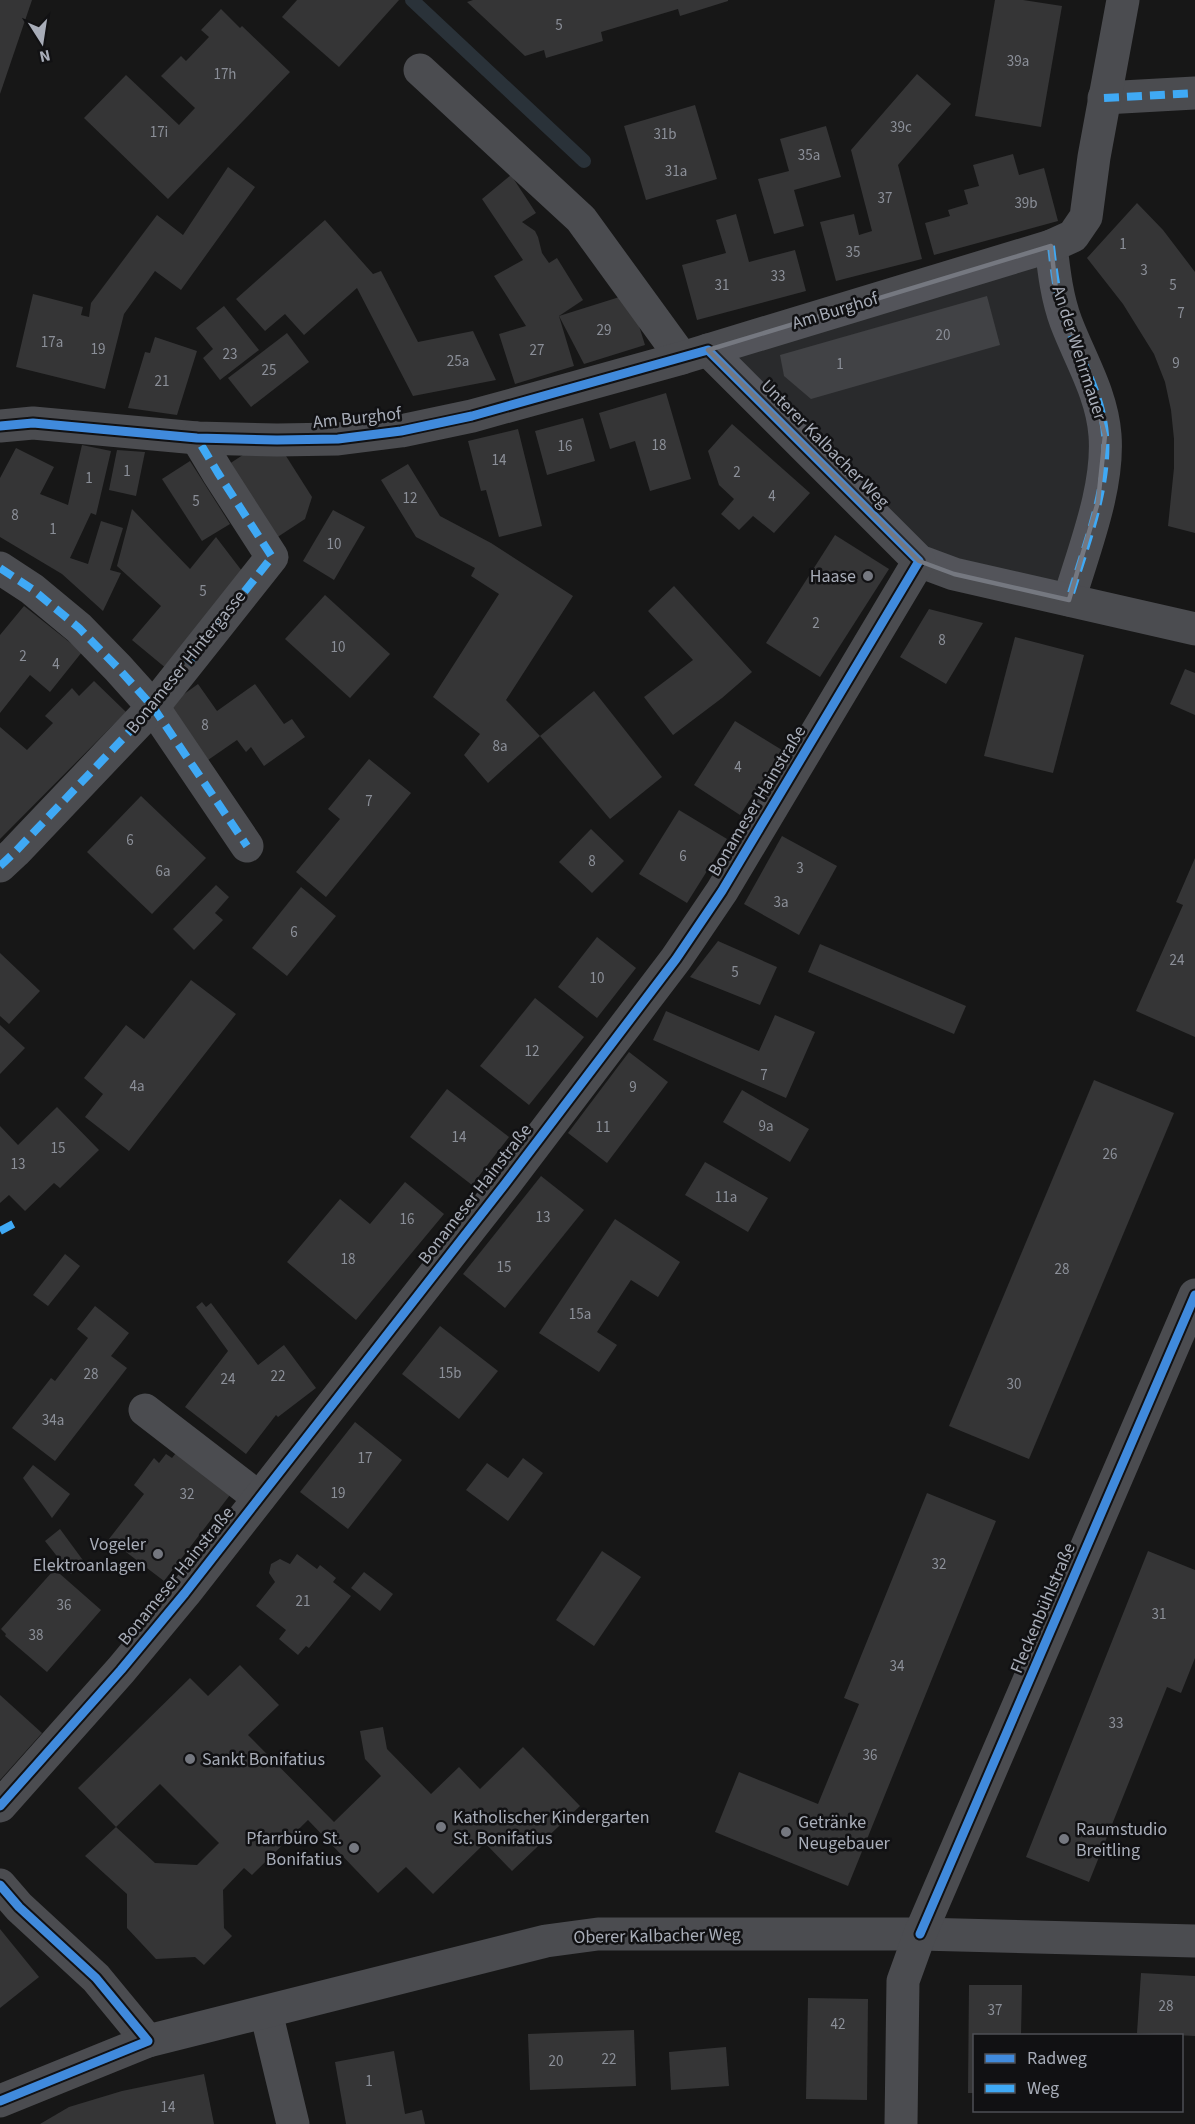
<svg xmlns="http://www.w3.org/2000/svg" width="1195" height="2124" font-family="'Source Sans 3',sans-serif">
  <rect width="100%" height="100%" fill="#171717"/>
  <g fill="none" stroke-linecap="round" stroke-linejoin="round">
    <polyline stroke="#2a3239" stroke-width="14" points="412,0 584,161"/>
  </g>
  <g fill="#353536">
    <polygon points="0,0 32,0 0,94"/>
    <polygon points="297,0 399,0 339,67 282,17"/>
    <polygon points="473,0 728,0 728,1 680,16 678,9 601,32 603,41 546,58 544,50 525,56 467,2"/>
    <polygon points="995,0 1023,0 1062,6 1041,127 975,116"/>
    <polygon points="221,9 240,28 242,26 290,72 168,199 84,118 126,75 179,125 195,108 161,76 181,56 186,61 209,37 201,30"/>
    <polygon points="917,74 951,104 898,165 922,259 836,281 820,222 854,214 859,235 872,231 851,150"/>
    <polygon points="695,105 717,179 646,200 624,126"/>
    <polygon points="826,126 841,177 794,190 804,226 774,234 758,179 789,171 780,139"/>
    <polygon points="1013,154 1019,175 1044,168 1058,221 934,255 925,223 950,216 948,210 968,204 964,190 979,186 973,165"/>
    <polygon points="228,167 255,187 181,290 155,271 124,314 105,389 16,367 33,294 83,307 81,315 89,317 91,303 157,215 183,235"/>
    <polygon points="511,175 536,213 522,222 535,231 538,237 542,253 549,263 557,258 583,300 559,316 574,366 515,384 499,334 526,326 494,276 523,260 482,199"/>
    <polygon points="1137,203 1163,230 1195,272 1195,533 1168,526 1174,468 1174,439 1171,410 1165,382 1154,354 1123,304 1087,258"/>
    <polygon points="736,214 749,262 795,250 806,291 697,320 682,265 726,253 716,220"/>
    <polygon points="325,220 373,274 381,271 418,342 473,331 496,380 413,396 357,288 304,335 285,314 265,331 236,299"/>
    <polygon points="629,294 645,345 584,364 559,316"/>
    <polygon points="987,296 1000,345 811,399 784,376 780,355"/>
    <polygon points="224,306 259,350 220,380 203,358 213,349 196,328"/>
    <polygon points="287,333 309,362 251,407 228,378"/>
    <polygon points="155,337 197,351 177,415 128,408 145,352 150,353"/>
    <polygon points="666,393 691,479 650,491 635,441 610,449 599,413"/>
    <polygon points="583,418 595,461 547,475 535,431"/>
    <polygon points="732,424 810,493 774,533 753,516 739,530 721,514 734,499 719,485 708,451"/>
    <polygon points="518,429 542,526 499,537 486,490 481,491 468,441"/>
    <polygon points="82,445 111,451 96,515 91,513 70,558 88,564 101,521 123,528 110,570 121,573 103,611 62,574 0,537 0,478 16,448 54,467 40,494 68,505"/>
    <polygon points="117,450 145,452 136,496 109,490"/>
    <polygon points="249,451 286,456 312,497 305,519 273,540 226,466"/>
    <polygon points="190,461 230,524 202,541 162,479"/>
    <polygon points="408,464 440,516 491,543 573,596 506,700 540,736 488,783 464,755 480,734 433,697 499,594 471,576 475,568 416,537 381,480"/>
    <polygon points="132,509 190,569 216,537 245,575 167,669 132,640 161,606 117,566"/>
    <polygon points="333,510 365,527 334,580 303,561"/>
    <polygon points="835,535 889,569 820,677 766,643"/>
    <polygon points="674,586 752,672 722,698 673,735 644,697 693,660 648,611"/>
    <polygon points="325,595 390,654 350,698 285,639"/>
    <polygon points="24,606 82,652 50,692 30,675 0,713 0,635"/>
    <polygon points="929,609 983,623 946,684 900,657"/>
    <polygon points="1015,637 1084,655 1053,773 984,756"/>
    <polygon points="1185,669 1195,673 1195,715 1170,704"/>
    <polygon points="94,681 126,712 0,839 0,727 27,750 53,723 45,716 72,688 79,696"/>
    <polygon points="198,684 217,711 255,684 284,724 292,719 305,737 264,766 251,747 246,752 237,740 208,760 169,705"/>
    <polygon points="594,691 662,777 610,819 540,736"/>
    <polygon points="735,721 782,750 740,815 694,785"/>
    <polygon points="369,759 411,793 326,897 296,872 340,819 328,809"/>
    <polygon points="141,796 206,858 152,914 87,852"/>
    <polygon points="679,810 727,839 687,903 639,874"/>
    <polygon points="591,829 624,861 592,893 559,862"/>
    <polygon points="782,836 837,866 799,935 744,904"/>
    <polygon points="1195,858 1195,1037 1136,1011 1183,905 1176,902"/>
    <polygon points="216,885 229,897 215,913 223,920 194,950 173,929"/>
    <polygon points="301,887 336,916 287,976 252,948"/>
    <polygon points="597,937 636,968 597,1018 558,987"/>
    <polygon points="718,941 777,967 760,1005 690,977"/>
    <polygon points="820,944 966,1006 954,1034 808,972"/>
    <polygon points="0,953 40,991 9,1024 0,1016"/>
    <polygon points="191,980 236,1014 129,1151 85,1117 103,1094 84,1078 126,1025 144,1039"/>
    <polygon points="535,998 584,1037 529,1105 480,1066"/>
    <polygon points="666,1011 759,1051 775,1015 815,1032 786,1098 653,1040"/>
    <polygon points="0,1025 25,1048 0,1074"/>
    <polygon points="629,1052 668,1082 607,1163 568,1133"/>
    <polygon points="1094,1080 1174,1113 1029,1459 949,1426"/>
    <polygon points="447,1089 509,1137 472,1185 410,1137"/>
    <polygon points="742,1090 809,1129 790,1162 723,1122"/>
    <polygon points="57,1107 99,1150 60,1188 54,1183 25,1211 9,1195 0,1203 0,1126 18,1145"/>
    <polygon points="705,1162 768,1198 748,1232 685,1195"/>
    <polygon points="541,1176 584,1210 505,1308 463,1274"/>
    <polygon points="405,1182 444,1214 356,1320 287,1262 340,1199 370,1224"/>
    <polygon points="615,1219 680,1262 658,1297 631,1280 597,1332 617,1345 599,1372 539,1333"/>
    <polygon points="65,1254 80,1266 48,1306 33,1295"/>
    <polygon points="202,1302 206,1307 211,1303 258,1365 284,1345 316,1388 278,1417 276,1415 246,1454 185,1407 228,1351 196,1307"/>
    <polygon points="95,1306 129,1333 111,1356 127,1368 55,1461 12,1428 51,1378 55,1381 88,1338 77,1329"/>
    <polygon points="440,1326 498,1371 459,1419 402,1374"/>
    <polygon points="355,1422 402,1460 348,1529 300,1492"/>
    <polygon points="176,1453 230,1495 164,1581 109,1539 144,1494 134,1485 154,1458 159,1463 166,1454 172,1458"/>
    <polygon points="523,1458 543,1473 508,1521 466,1490 487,1463 508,1478"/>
    <polygon points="33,1465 70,1494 52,1518 23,1478"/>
    <polygon points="927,1493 996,1521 848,1886 715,1832 739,1772 818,1804 859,1704 844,1698"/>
    <polygon points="60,1529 85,1563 71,1574 45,1541"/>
    <polygon points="602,1551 641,1577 594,1646 556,1620"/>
    <polygon points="1148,1551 1195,1570 1195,1658 1181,1693 1167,1687 1089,1882 1026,1857"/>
    <polygon points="297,1554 317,1569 320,1565 336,1578 333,1582 351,1596 309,1648 306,1646 298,1655 279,1639 286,1630 256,1606 275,1582 269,1573 271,1564 280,1559 290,1564"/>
    <polygon points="53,1571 60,1574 101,1610 47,1672 5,1636 6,1634 1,1629"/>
    <polygon points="364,1572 393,1594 380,1611 351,1588"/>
    <polygon points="240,1665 279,1705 248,1735 334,1822 381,1776 365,1759 360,1731 383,1727 387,1749 431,1794 459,1767 480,1789 523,1747 580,1806 512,1871 485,1843 433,1894 406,1867 378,1893 308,1820 252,1875 244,1868 223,1890 224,1928 232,1936 204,1965 195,1957 156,1959 127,1928 127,1894 85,1856 116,1827 155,1863 197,1865 219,1843 160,1784 116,1827 78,1788 190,1678 208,1696"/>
    <polygon points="0,1695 42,1733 0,1780"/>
    <polygon points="0,1929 39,1977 0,2008"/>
    <polygon points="1141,1973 1195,1976 1195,2036 1137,2033"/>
    <polygon points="969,1985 1022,1985 1021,2036 974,2036 974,2093 968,2093"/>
    <polygon points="808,1998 868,1999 867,2100 806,2099"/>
    <polygon points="634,2030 636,2086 530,2090 528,2034"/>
    <polygon points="726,2047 729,2086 671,2090 669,2052"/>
    <polygon points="394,2051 405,2114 422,2110 425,2124 346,2124 335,2062"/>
    <polygon points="204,2074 214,2124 40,2124 69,2107 122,2091"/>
  </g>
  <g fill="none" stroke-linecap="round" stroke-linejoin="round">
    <g stroke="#4b4c50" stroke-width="33">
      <polyline points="420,70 581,219 682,358"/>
      <polyline points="1104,98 1195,93"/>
      <path d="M1051,246C1054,272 1057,298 1066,322C1080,359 1102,394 1105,435C1109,488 1084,549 1069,600"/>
      <polyline points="708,350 919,561 954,574 1195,629"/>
      <polyline points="0,426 33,423 197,438 277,440 338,439 401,431 472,416 682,358 1051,246 1073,236 1086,217 1094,157 1123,0"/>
      <polyline points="0,568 32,589 79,628 118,668 153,707 247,846"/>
      <polyline points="0,866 15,852 153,707 272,557 218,473 197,438"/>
      <polyline points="145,1410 259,1498"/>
      <polyline points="0,1806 121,1670 185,1593 505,1184 676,959 722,891 919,561"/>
      <polyline points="0,1885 19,1907 96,1978 148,2041"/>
      <polyline points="266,2012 293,2124"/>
      <polyline points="0,2101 148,2041 546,1941 598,1934 920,1934 1195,1941"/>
      <polyline points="901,2124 903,1981 920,1934 1195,1295"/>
    </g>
    <g stroke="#3fa9f5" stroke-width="8" stroke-dasharray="15 8" stroke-linecap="butt">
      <polyline points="1104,98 1195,93"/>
      <path d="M1051,246C1054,272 1057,298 1066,322C1080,359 1102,394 1105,435C1109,488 1084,549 1069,600"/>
      <polyline points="0,568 32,589 79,628 118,668 153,707 247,846"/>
      <polyline points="0,866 15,852 153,707 272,557 218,473 197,438"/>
      <polyline points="0,1231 19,1221"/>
    </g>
    <defs>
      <g id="cycleway">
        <polyline points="0,426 33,423 197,438 277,440 338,439 401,431 472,416 708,350 919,561 722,891 676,959 505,1184 185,1593 121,1670 0,1806"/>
        <polyline points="0,1885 19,1907 96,1978 148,2041 0,2101"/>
        <polyline points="920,1934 1195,1295"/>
      </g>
    </defs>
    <use href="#cycleway" stroke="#111113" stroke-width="13"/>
    <use href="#cycleway" stroke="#408adc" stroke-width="9"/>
  </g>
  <path fill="#757880" fill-opacity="0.2" stroke="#757880" stroke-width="4.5" stroke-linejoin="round" d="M1051,246L1056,290L1089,375L1105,435L1098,502L1069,600L954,574L919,561L708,350Z"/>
  <g fill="#757880" stroke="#111113" stroke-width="2">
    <circle cx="868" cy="576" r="6"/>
    <circle cx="158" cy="1554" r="6"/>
    <circle cx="190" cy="1759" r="6"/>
    <circle cx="441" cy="1827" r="6"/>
    <circle cx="786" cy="1832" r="6"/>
    <circle cx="1064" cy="1839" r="6"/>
    <circle cx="354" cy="1848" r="6"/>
  </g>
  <g text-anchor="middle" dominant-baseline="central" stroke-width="5" stroke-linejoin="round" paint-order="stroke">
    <g font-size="15" fill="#8b8f98">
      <text x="559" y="25">5</text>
      <text x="1018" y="61">39a</text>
      <text x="225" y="74">17h</text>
      <text x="901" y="127">39c</text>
      <text x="159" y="132">17i</text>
      <text x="665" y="134">31b</text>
      <text x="809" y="155">35a</text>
      <text x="676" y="171">31a</text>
      <text x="885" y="198">37</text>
      <text x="1026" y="203">39b</text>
      <text x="1123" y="244">1</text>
      <text x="853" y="252">35</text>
      <text x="1144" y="270">3</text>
      <text x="778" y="276">33</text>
      <text x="722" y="285">31</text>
      <text x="1173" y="285">5</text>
      <text x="1181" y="313">7</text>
      <text x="604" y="330">29</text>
      <text x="943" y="335">20</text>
      <text x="52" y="342">17a</text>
      <text x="98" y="349">19</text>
      <text x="537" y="350">27</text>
      <text x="230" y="354">23</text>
      <text x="458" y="361">25a</text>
      <text x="1176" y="363">9</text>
      <text x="840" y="364">1</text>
      <text x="269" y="370">25</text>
      <text x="162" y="381">21</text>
      <text x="659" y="445">18</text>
      <text x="565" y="446">16</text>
      <text x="499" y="460">14</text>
      <text x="127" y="471">1</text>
      <text x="737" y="472">2</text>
      <text x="89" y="478">1</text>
      <text x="772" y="496">4</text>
      <text x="410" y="498">12</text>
      <text x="196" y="501">5</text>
      <text x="15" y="515">8</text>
      <text x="53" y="529">1</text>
      <text x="334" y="544">10</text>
      <text x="203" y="591">5</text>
      <text x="816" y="623">2</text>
      <text x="942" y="640">8</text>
      <text x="338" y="647">10</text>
      <text x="23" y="656">2</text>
      <text x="56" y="664">4</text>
      <text x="205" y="725">8</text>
      <text x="500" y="746">8a</text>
      <text x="738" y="767">4</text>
      <text x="369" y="801">7</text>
      <text x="130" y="840">6</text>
      <text x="683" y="856">6</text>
      <text x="592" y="861">8</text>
      <text x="800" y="868">3</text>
      <text x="163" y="871">6a</text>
      <text x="781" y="902">3a</text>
      <text x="294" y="932">6</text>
      <text x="1177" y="960">24</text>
      <text x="735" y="972">5</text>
      <text x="597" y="978">10</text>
      <text x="532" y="1051">12</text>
      <text x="764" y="1075">7</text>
      <text x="137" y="1086">4a</text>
      <text x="633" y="1087">9</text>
      <text x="766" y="1126">9a</text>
      <text x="603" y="1127">11</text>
      <text x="459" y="1137">14</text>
      <text x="58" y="1148">15</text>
      <text x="1110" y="1154">26</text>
      <text x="18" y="1164">13</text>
      <text x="726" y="1197">11a</text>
      <text x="543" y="1217">13</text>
      <text x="407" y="1219">16</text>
      <text x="348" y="1259">18</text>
      <text x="504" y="1267">15</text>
      <text x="1062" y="1269">28</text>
      <text x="580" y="1314">15a</text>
      <text x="450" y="1373">15b</text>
      <text x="91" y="1374">28</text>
      <text x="278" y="1376">22</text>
      <text x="228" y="1379">24</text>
      <text x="1014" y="1384">30</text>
      <text x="53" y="1420">34a</text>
      <text x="365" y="1458">17</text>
      <text x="338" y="1493">19</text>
      <text x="187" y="1494">32</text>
      <text x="939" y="1564">32</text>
      <text x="303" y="1601">21</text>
      <text x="64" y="1605">36</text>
      <text x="1159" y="1614">31</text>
      <text x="36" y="1635">38</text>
      <text x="897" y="1666">34</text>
      <text x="1116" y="1723">33</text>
      <text x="870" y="1755">36</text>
      <text x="1166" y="2006">28</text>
      <text x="995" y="2010">37</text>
      <text x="838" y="2024">42</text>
      <text x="609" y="2059">22</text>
      <text x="556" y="2061">20</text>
      <text x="369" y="2081">1</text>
      <text x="168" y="2107">14</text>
    </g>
    <g font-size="18" fill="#a8adb8" stroke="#111113">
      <text transform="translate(835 311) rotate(-17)">Am Burghof</text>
      <text transform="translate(1079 353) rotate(72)">An der Wehrmauer</text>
      <text transform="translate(357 418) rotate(-6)">Am Burghof</text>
      <text transform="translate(825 444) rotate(45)">Unterer Kalbacher Weg</text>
      <text transform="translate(186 662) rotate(-51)">Bonameser Hintergasse</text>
      <text transform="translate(757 801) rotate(-59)">Bonameser Hainstraße</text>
      <text transform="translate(475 1194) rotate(-52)">Bonameser Hainstraße</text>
      <text transform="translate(176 1576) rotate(-51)">Bonameser Hainstraße</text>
      <text transform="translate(1043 1608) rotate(-67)">Fleckenbühlstraße</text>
      <text transform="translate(657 1936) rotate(-1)">Oberer Kalbacher Weg</text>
    </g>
    <g font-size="18" fill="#a8adb8" stroke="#111113" text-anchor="start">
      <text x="856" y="576" text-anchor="end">Haase</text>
      <text x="146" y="1544" text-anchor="end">Vogeler<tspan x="146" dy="21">Elektroanlagen</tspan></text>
      <text x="202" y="1759">Sankt Bonifatius</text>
      <text x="453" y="1817">Katholischer Kindergarten<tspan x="453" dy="21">St. Bonifatius</tspan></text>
      <text x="798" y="1822">Getränke<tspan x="798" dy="21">Neugebauer</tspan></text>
      <text x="1076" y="1829">Raumstudio<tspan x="1076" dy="21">Breitling</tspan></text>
      <text x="342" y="1838" text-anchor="end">Pfarrbüro St.<tspan x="342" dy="21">Bonifatius</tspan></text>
    </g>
  </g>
  <rect x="973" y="2034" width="210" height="78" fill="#111113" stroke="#4d4f55" stroke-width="1.5"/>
  <rect x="985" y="2054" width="30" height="9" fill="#408adc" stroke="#4d4f55" stroke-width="1.5"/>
  <text x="1027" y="2064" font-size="18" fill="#a8adb8">Radweg</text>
  <rect x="985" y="2084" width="30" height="9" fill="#3fa9f5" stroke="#4d4f55" stroke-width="1.5"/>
  <text x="1027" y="2094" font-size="18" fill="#a8adb8">Weg</text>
  <g transform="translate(42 42) rotate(168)" stroke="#111113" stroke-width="4.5" paint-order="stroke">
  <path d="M0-4.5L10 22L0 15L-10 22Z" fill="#a8adb8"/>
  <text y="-9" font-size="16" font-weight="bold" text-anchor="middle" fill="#a8adb8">N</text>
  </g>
</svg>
